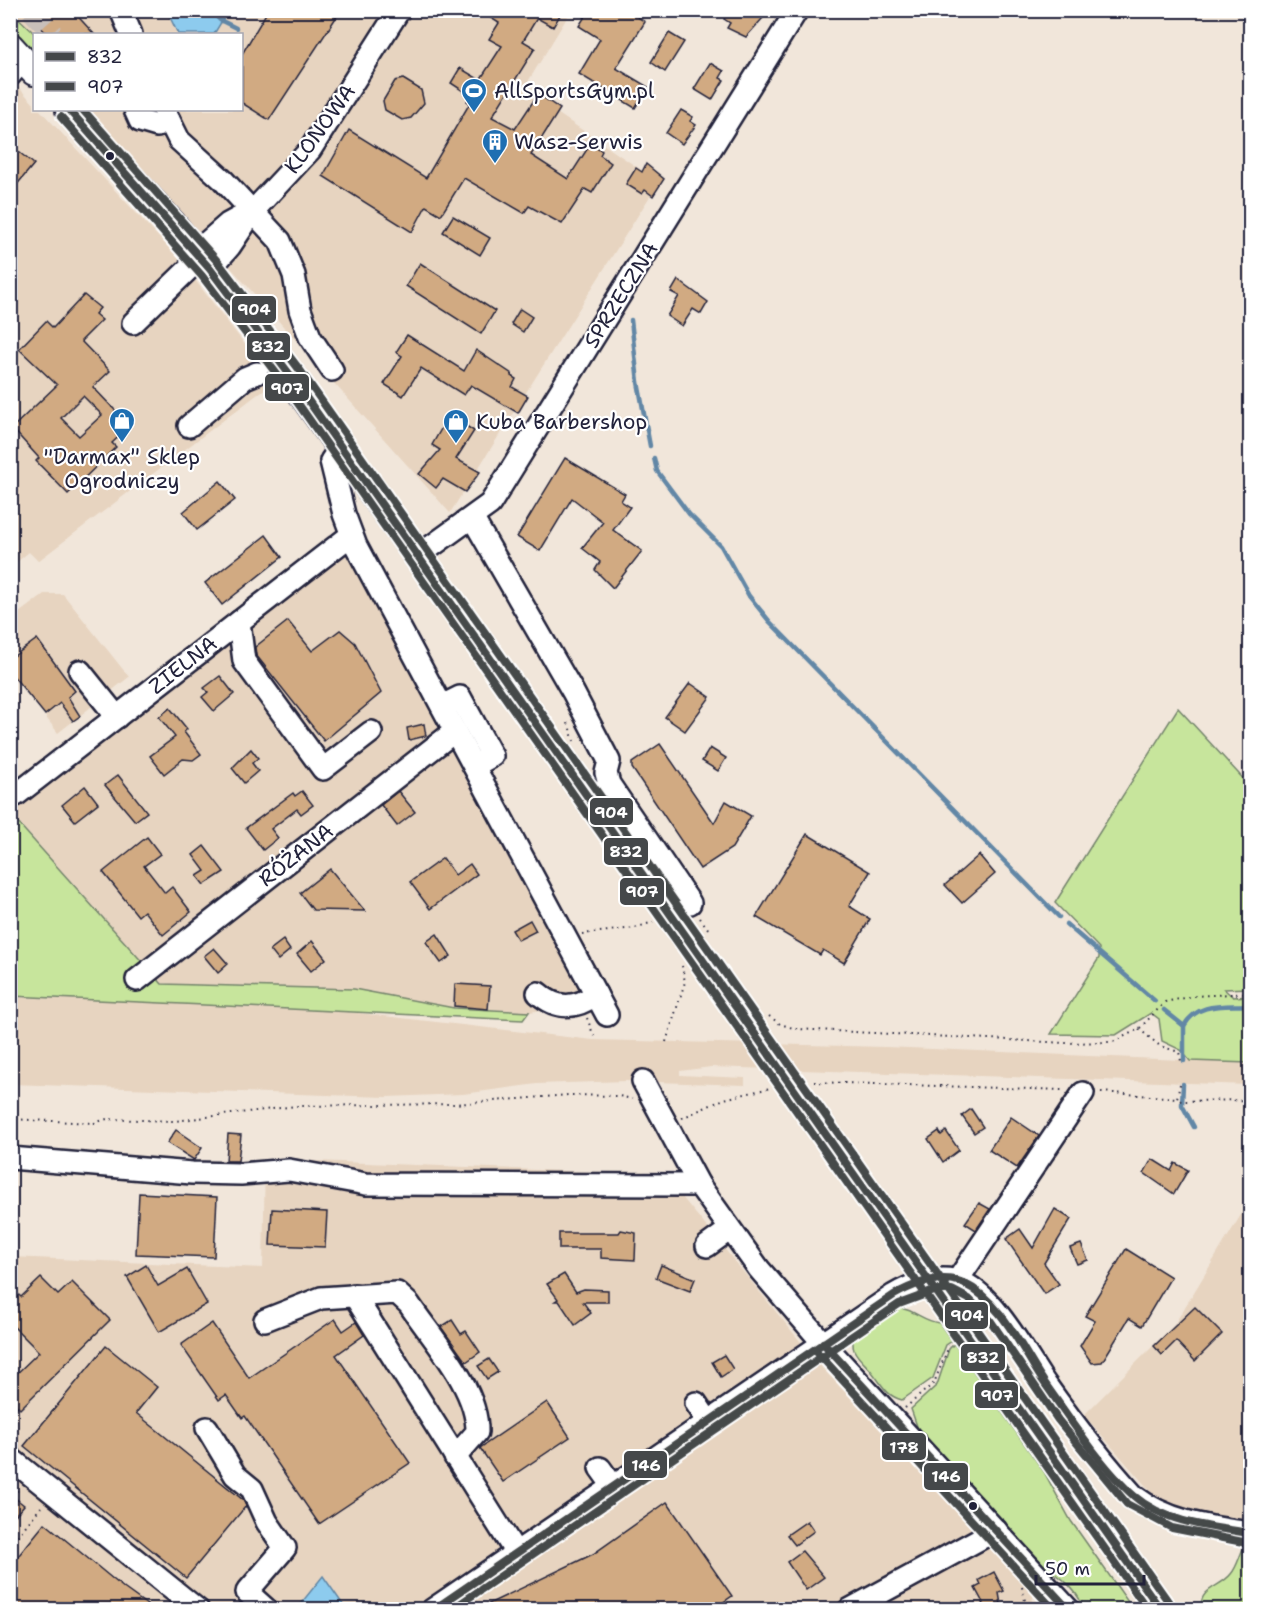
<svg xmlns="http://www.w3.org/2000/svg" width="1261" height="1620" font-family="'Shantell Sans',sans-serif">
  <rect width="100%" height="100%" fill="#f1e6da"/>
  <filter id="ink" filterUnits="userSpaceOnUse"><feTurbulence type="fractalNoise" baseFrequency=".0167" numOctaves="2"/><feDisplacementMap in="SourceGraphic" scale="12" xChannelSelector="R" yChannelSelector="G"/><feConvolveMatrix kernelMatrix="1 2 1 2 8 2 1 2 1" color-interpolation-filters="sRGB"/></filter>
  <g filter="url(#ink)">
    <g fill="#e7d4c0">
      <polygon points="10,11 571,11 523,90 659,182 450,513 90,110 242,110 242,34 34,34"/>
      <polygon points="10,78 34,104 34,110 40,110 178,258 274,382 38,561 29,552 11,567"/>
      <polygon points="336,533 523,886 594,1003 529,1012 454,1008 354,989 162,984 11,814 68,741"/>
      <polygon points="44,594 63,594 129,677 58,733 11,672 11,619"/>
      <polygon points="11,997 305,1007 593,1040 886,1047 1250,1063 1250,1085 711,1067 680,1071 680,1075 745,1078 745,1085 626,1081 537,1084 463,1094 386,1097 11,1084"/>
      <polygon points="265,1159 664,1175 822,1368 1034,1593 1030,1610 11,1610 11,1257 263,1268"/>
      <polygon points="1250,1200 1250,1520 1202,1513 1170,1504 1153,1494 1084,1415 1174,1325"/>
    </g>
    <g fill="#c7e59c" stroke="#74846c" stroke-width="1.5">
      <polygon points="11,11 35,34 34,56 11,30"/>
      <polygon points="1178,708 1250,786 1250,988 1224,989 1233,997 1250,996 1249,1063 1190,1061 1181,1050 1162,1041 1159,1019 1151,1013 1116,1035 1051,1034 1099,958 1099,948 1055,903"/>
      <polygon points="10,814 162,984 354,989 454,1008 529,1012 523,1020 11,996"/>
      <path d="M896,1308C913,1308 922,1321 939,1323L952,1341L946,1345L933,1378L902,1400C886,1396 882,1384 872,1372C867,1365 858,1359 854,1350C847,1330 880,1311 896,1308Z"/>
      <path d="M954,1344L1044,1472L1071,1521L1133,1609H1083C1081,1596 1061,1573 1047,1571V1568L1038,1561L919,1432L911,1409L937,1385L949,1349Z"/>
      <path d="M1250,1545V1607L1245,1610L1201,1607C1200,1588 1221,1587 1231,1574C1237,1567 1239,1557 1243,1549Z"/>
    </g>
    <g fill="#8dcbee" stroke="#6287a6" stroke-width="1.5">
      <polygon points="167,11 228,11 214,34 178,34"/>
      <polygon points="323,1576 346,1609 301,1609 298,1607"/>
    </g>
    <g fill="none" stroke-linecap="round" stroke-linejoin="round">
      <g stroke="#6287a6" stroke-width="4.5">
        <polyline points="210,10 220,20 236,28"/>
        <polyline points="631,320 638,382 650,446"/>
        <polyline points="654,458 657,471 689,514 721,546 749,596 770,622 1059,917"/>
        <polyline points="1066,924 1155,1001"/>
        <polyline points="1164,1010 1184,1026 1184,1061"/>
        <path d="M1184,1026C1198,1001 1225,1007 1250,1005"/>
        <polyline points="1183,1084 1182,1105 1194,1127"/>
      </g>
    </g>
    <g fill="#d1aa82" stroke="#22223b" stroke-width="1.5" fill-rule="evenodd">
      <polygon points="25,10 72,10 94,34 47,34"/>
      <polygon points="268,10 341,10 269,120 242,103 242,54"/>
      <polygon points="478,10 563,10 553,27 537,18 523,41 535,48 492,117 515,129 538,94 560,109 531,155 568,179 591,143 602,151 600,155 611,163 592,193 585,189 562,224 529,206 524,213 464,178 441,215 426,206 412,232 323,176 349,130 426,178 470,103 467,101 471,96 451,83 460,68 480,80 502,46 489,39 499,23"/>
      <polygon points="589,10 627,10 645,22 616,68 648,87 635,108 579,74 600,39 579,26"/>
      <polygon points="729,10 751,10 763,18 746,37 727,28 730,23 724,19"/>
      <polygon points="669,33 684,42 665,72 651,62"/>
      <polygon points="710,63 724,71 720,78 724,80 712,100 694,89"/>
      <polygon points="403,79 421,90 424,103 411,118 402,120 385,110 383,101 395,81"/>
      <polygon points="681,110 693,117 690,121 696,125 682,144 666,133"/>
      <polygon points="10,145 34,164 10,193"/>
      <polygon points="646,164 664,179 653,196 645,190 642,194 626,184 636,168 642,172"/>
      <polygon points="453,216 490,238 480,255 443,232"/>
      <polygon points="420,263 495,311 481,334 406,286"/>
      <polygon points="678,280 708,302 701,314 693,309 682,326 667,316 679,296 671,292"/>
      <path d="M84,295L100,308L95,314L102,320L81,341L110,371L93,387L130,426L112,443L116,447L68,494L36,461L39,458L12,428L57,385L19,349L46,321L53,328ZM83,396L102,415L79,436L61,418Z"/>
      <polygon points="520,309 532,317 523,332 511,324"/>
      <polygon points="407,335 464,371 476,350 512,374 511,376 516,379 512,387 528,396 518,413 471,385 464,395 421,368 403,396 384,384 402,356 396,352"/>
      <polygon points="449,415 474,431 456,459 480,472 465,492 443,479 436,488 419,474 440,450 432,445"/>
      <polygon points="565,458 625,494 621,501 630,507 613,530 642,551 613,588 595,570 600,562 582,548 603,522 572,498 540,551 517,537"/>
      <polygon points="220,481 235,500 197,530 183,512"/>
      <polygon points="266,535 282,557 222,605 205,583"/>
      <polygon points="288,621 312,651 340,630 355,643 381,693 324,741 256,655 255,647"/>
      <polygon points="37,639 75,691 68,697 80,716 73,721 60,703 45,715 10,672 10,659"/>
      <polygon points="220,676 234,694 214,711 202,697 208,692 204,688"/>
      <polygon points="690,683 710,697 685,731 665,717"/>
      <polygon points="170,708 187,729 184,732 201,754 193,760 183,759 164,774 150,756 175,737 159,717"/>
      <polygon points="424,724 426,736 409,740 407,728"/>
      <polygon points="660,744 714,823 726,801 751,816 732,848 700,869 632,768 632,763"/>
      <polygon points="710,748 726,758 718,771 702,761"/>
      <polygon points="251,749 258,758 252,763 258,771 244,783 232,768"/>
      <polygon points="118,775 147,812 135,821 105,785"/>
      <polygon points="85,786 98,803 75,821 62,805"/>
      <polygon points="302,791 313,805 301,814 297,809 271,829 278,838 263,850 246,828 293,793 295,796"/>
      <polygon points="398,791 415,812 397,826 381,805"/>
      <polygon points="807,834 870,872 849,906 870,919 844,963 823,950 820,955 756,917"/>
      <polygon points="147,837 160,854 144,866 165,893 172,887 191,912 163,935 144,911 138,916 103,872"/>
      <polygon points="204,846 224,872 204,885 197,876 205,871 193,855"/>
      <polygon points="979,855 995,874 962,903 945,885"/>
      <polygon points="443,858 455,875 470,864 477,874 430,909 410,882"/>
      <polygon points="330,869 365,911 313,910 300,893"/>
      <polygon points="530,920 536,931 518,940 512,930"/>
      <polygon points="437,934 451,956 441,963 426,942"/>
      <polygon points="283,940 290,950 278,960 270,950"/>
      <polygon points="312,941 326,959 311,971 297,954"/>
      <polygon points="214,948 228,964 218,973 204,956"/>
      <polygon points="455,984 490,986 488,1009 454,1006"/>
      <polygon points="971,1109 983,1127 974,1133 962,1116"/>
      <polygon points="1011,1117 1039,1136 1017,1168 989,1150"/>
      <polygon points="176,1130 202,1148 194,1160 167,1143"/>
      <polygon points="939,1131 941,1135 946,1131 959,1150 943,1162 928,1139"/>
      <polygon points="228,1134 241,1135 238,1161 226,1161"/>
      <polygon points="1152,1159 1171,1171 1175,1163 1188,1170 1174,1194 1144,1173"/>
      <polygon points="139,1193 217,1197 214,1257 136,1254"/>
      <polygon points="979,1203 990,1209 976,1230 965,1223"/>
      <polygon points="272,1209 327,1212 325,1247 270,1245"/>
      <polygon points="1055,1209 1071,1219 1044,1263 1059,1284 1044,1294 1006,1239 1020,1229 1033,1248"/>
      <polygon points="621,1230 636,1233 635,1260 601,1258 601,1249 559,1249 559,1233 619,1233"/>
      <polygon points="1081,1244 1088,1260 1077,1264 1070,1248"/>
      <polygon points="1126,1249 1171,1277 1142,1326 1129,1318 1102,1362 1092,1363 1080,1346 1095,1321 1085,1316"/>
      <polygon points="146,1265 158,1286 187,1269 207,1304 159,1332 127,1277"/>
      <polygon points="661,1265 695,1279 690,1291 656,1278"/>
      <polygon points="564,1274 576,1292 584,1289 608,1290 608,1302 583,1302 591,1313 575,1325 559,1301 555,1301 558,1299 547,1284"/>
      <polygon points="41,1278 58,1295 72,1282 110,1320 20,1409 10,1399 10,1380 39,1352 10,1323 10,1287 21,1297"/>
      <polygon points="1195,1307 1222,1334 1195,1361 1176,1341 1162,1355 1154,1346"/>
      <polygon points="335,1319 343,1331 356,1322 364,1335 336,1355 410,1463 319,1524 245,1416 242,1418 226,1395 219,1400 181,1345 212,1323 249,1378"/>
      <polygon points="452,1320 461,1334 466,1331 480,1352 466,1362 441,1327"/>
      <polygon points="106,1346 157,1387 136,1413 243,1500 246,1506 186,1578 24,1446"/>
      <polygon points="724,1355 733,1369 721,1377 712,1362"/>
      <polygon points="489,1359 498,1372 487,1379 478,1366"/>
      <polygon points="547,1402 570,1437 503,1482 480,1448"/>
      <polygon points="10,1494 24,1505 10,1521"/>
      <polygon points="667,1502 732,1596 712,1610 476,1610 593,1554"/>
      <polygon points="807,1521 814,1531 795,1545 787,1535"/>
      <polygon points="45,1523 125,1589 154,1610 10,1610 10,1566"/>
      <polygon points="802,1551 824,1577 806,1590 787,1562"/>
      <polygon points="994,1572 1004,1591 999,1593 1002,1610 987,1610 975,1588 981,1585 979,1580"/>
    </g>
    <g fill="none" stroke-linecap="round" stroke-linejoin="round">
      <polyline stroke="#c8bfba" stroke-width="21" stroke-dasharray="21 10" stroke-linecap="butt" points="31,10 53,34"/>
      <defs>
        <g id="minor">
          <polyline points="121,10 131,34"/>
          <polyline points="10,75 23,60"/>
          <polyline points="135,110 140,121 157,126 169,120"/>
          <polyline points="164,110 179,140 223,180 280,241 294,275 300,310 310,337 332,370"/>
          <polyline points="196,252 228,224 248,213"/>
          <polyline points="210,269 230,246 254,210 310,150 399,10"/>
          <polyline points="133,323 200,258"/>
          <polyline points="189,426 245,378 257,373"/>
          <polyline points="341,446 331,461 344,514 356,546 607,1015"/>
          <polyline points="473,519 573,692 609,761 606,773 609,784 690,903"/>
          <polyline points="418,556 490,504 797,10"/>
          <polyline points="239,622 244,661 323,769 371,732"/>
          <polyline points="80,671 117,717"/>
          <polyline points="442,706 460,697 492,756 474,766"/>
          <polyline points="16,795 351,535"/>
          <polyline points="137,980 455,731"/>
          <path d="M538,993C557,1010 576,1009 596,994"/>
          <polyline points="643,1081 699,1185 759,1269 823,1343 1069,1610"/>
          <polyline points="10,1158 192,1173 241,1174 289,1170 366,1184 699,1185"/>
          <polyline points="707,1246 729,1230"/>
          <polyline points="957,1281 1083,1093"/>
          <polyline points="354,1295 516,1553"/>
          <path d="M265,1320L321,1298L397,1293L409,1304C433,1340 478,1388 477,1432L455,1457"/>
          <polyline points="696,1403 708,1421"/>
          <polyline points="207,1428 235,1475 252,1489 267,1522 285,1548 247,1592 267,1610"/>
          <polyline points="10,1458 198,1610"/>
          <polyline points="600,1468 613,1486"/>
          <path d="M432,1610L894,1295C913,1284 940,1273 963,1283C995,1297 1026,1356 1046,1385C1073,1423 1102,1461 1134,1496C1168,1522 1209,1527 1250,1533"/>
          <polyline points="849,1610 996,1530"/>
        </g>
        <g id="major">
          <polyline points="10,46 34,72"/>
          <polyline points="69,110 172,223 235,300 612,830"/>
          <polyline points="971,1340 1161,1610"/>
        </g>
      </defs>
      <use href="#minor" stroke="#22223b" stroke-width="26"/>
      <use href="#major" stroke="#22223b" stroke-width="30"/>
      <g stroke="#22223b" stroke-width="2" stroke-dasharray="1.5 4.5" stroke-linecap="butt">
        <polyline points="568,723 574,741"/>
        <polyline points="700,918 709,930"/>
        <polyline points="582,934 635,928 653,922"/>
        <polyline points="769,1016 780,1024 796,1029 1066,1043 1113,1042 1139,1029 1165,1002 1194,996 1250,993"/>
        <polyline points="587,1018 595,1039"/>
        <polyline points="1139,1029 1160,1046 1179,1052 1181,1061"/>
        <polyline points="666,1042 685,982 682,966"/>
        <polyline points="814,1082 1063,1090"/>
        <polyline points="1180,1084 1177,1098 1181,1101 1250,1100"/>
        <polyline points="1101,1092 1177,1098"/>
        <polyline points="682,1118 724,1099 770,1088"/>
        <polyline points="10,1119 94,1123 107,1119 175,1121 296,1106 455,1104 569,1095 619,1096 632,1099"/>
        <polyline points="905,1408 934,1383 949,1346"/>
        <polyline points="13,1496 19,1489"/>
        <polyline points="10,1545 41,1507"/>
        <polyline points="1022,1587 1027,1610"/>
      </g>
      <use href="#minor" stroke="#fff" stroke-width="21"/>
      <use href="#major" stroke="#fff" stroke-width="26"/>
      <defs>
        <polyline id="major-bridge" points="612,830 971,1340"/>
      </defs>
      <use href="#major-bridge" stroke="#22223b" stroke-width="30" stroke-linecap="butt"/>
      <use href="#major-bridge" stroke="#fff" stroke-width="26"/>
      <defs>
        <polyline id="bus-1" points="69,110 210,269 293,379 1161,1610"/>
        <polyline id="bus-2" points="61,117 202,276 285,385 1148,1610"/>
        <polyline id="bus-3" points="83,110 218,262 302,373 1170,1604"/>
        <g id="bus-4">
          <polyline points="823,1343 1069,1610"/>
          <path d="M433,1610L894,1295C914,1284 941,1273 963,1283C1002,1301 1023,1352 1046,1385C1070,1419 1103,1469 1134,1496C1165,1523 1212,1527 1250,1533"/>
        </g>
        <g id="bus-5">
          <polyline points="815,1350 1054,1610"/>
          <polyline points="451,1610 899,1304 937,1290 952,1290 969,1299 990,1320 1058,1420 1127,1504 1172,1528 1248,1543"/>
        </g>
      </defs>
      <use href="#bus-1" stroke="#fff" stroke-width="12"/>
      <use href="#bus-2" stroke="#fff" stroke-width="12"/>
      <use href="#bus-3" stroke="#fff" stroke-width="12"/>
      <use href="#bus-4" stroke="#fff" stroke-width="12"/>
      <use href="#bus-5" stroke="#fff" stroke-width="12"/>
      <use href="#bus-1" stroke="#45484a" stroke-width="8"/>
      <use href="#bus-2" stroke="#45484a" stroke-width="8"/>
      <use href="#bus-3" stroke="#45484a" stroke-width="8"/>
      <use href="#bus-4" stroke="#45484a" stroke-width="8"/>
      <use href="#bus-5" stroke="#45484a" stroke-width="8"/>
    </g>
  </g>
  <defs>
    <symbol id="stadium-pin" viewBox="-11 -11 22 30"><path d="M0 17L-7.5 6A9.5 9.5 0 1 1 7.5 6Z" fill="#1f6fb2" stroke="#fff"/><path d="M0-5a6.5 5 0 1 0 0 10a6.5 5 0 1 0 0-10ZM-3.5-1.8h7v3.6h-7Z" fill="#fff"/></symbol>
    <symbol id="building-pin" viewBox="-11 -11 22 30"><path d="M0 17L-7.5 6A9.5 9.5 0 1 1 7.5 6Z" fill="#1f6fb2" stroke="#fff"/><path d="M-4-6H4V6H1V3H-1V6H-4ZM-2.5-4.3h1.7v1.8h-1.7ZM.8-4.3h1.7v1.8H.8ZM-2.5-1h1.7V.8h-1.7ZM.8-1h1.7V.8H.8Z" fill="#fff"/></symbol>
    <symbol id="shop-pin" viewBox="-11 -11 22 30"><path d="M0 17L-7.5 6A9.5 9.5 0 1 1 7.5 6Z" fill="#1f6fb2" stroke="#fff"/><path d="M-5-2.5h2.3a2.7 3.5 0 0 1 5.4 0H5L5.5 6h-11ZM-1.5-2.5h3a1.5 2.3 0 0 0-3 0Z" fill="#fff"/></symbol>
  </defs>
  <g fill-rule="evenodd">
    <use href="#stadium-pin" x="459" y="76" width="30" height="40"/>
    <use href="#building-pin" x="480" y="127" width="30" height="40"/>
    <use href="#shop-pin" x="107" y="406" width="30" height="40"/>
    <use href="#shop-pin" x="441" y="407" width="30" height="40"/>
  </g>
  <g fill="#22223b" stroke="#fff" stroke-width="2">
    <circle cx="110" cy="156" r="5"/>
    <circle cx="973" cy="1506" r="5"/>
  </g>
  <g text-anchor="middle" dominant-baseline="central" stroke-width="4.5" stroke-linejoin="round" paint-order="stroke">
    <g font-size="21" fill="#22223b" stroke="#fff" text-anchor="start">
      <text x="494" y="91">AllSportsGym.pl</text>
      <text x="514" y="142">Wasz-Serwis</text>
      <text x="476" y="422">Kuba Barbershop</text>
      <text x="122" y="457" text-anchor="middle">"Darmax" Sklep<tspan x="122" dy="24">Ogrodniczy</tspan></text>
    </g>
    <g font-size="21" fill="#22223b" stroke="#fff">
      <text transform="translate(320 129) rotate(-54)">KLONOWA</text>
      <text transform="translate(621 295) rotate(-58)">SPRZECZNA</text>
      <text transform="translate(183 665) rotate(-38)">ZIELNA</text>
      <text transform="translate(296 855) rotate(-38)">RÓŻANA</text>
    </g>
  </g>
  <g stroke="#fff" stroke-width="2">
    <rect x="231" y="295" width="46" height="29" rx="6" fill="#45484a"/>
    <rect x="246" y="332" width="45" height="29" rx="6" fill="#45484a"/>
    <rect x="264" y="373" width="46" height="29" rx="6" fill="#45484a"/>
    <rect x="589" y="797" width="45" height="29" rx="6" fill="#45484a"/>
    <rect x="603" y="837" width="46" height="29" rx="6" fill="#45484a"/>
    <rect x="619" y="877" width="46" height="29" rx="6" fill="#45484a"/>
    <rect x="944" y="1301" width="45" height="29" rx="6" fill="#45484a"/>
    <rect x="960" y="1343" width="46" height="29" rx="6" fill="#45484a"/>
    <rect x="974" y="1381" width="45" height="28" rx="6" fill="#45484a"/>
    <rect x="881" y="1432" width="46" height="29" rx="6" fill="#45484a"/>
    <rect x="623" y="1450" width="45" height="29" rx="6" fill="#45484a"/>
    <rect x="923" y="1462" width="46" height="29" rx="6" fill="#45484a"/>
  </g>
  <g font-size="16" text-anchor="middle" font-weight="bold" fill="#fff">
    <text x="254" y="315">904</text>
    <text x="268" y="352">832</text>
    <text x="287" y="394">907</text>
    <text x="611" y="818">904</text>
    <text x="626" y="857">832</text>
    <text x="642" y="897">907</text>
    <text x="967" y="1321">904</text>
    <text x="983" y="1363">832</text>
    <text x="997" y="1401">907</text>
    <text x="904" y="1453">178</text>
    <text x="646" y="1471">146</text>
    <text x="946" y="1482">146</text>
  </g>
  <rect width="1261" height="1620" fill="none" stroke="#fff" stroke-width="36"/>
  <rect x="18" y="18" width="1225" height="1584" fill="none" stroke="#22223b" stroke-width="2" filter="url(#ink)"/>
  <rect x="33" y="33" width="210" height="78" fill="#ffffff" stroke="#a7a7b1" stroke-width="1.5"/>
  <rect x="45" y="52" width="30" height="9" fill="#45484a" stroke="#a7a7b1" stroke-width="1.5"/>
  <text x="87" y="63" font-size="18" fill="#22223b">832</text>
  <rect x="45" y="82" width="30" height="9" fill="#45484a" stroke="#a7a7b1" stroke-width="1.5"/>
  <text x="87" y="93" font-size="18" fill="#22223b">907</text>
  <path d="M1036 1575v9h108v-9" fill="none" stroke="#22223b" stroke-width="3"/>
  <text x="1045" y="1575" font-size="18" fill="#22223b" stroke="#ffffff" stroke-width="4.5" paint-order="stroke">50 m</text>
</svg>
